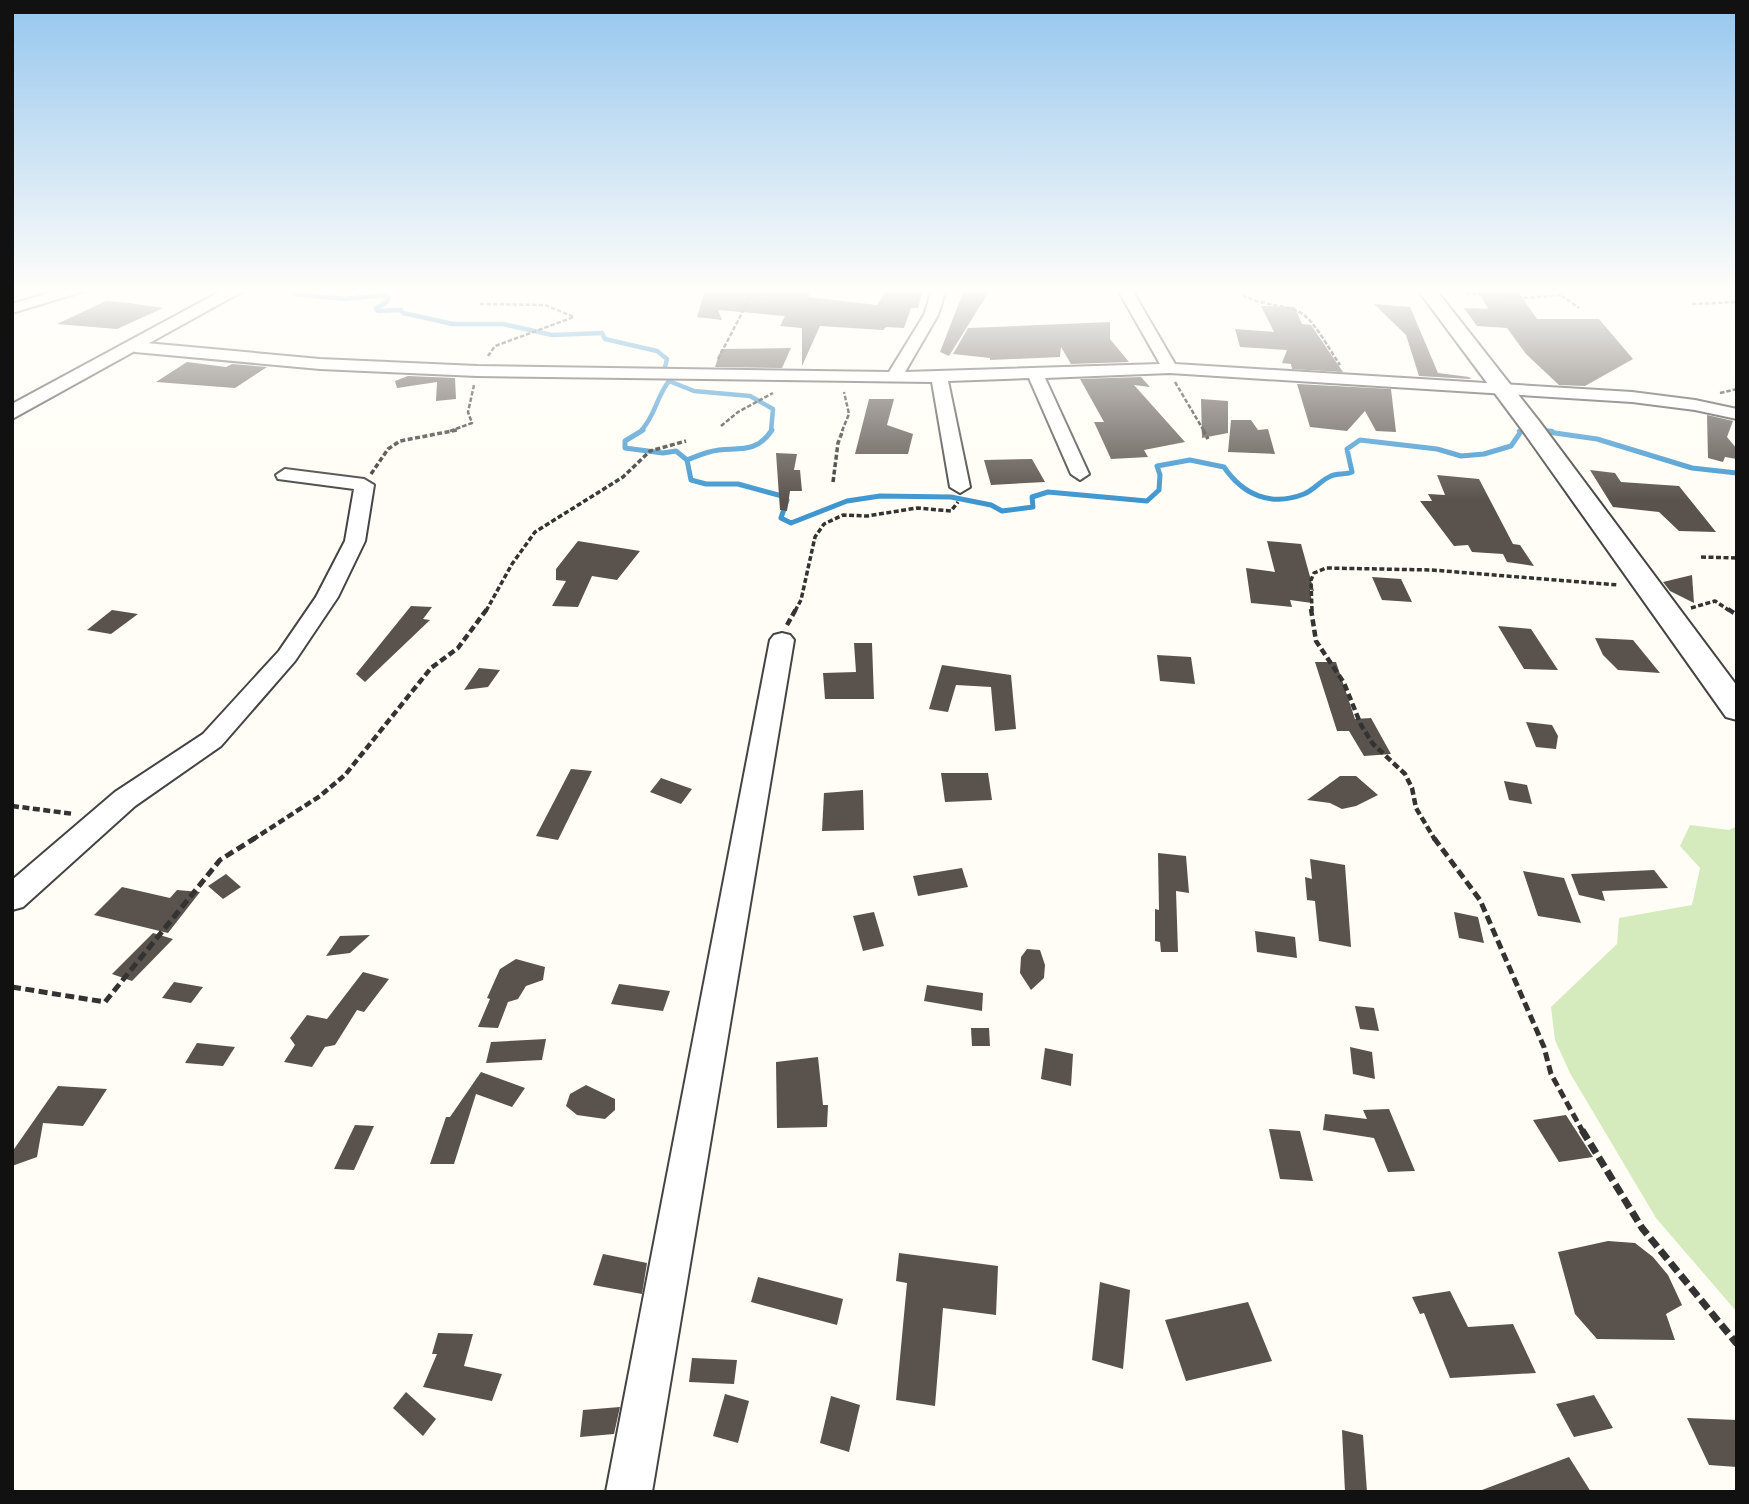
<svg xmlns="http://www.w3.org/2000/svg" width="1749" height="1504" font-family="Spectral,serif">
  <rect width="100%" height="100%" fill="#fffdf5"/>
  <polygon fill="#d5ebbd" points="1690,825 1729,830 1737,826 1737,1312 1656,1218 1570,1073 1555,1040 1551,1007 1617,944 1619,918 1692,905 1700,868 1680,846"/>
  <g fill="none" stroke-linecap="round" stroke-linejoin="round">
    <g stroke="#3f96cf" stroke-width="4.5">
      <polyline points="291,290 294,294 346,299 382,295 388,297 387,302 376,308 378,311 401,310 403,313 453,324 503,324 552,335 602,333 605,339 657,351 667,359 665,367"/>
      <polyline points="669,381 694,391 750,396 773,409 771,431"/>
      <path d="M641,431C657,413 655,399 669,381L668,378"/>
      <polyline points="1519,431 1524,429 1552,431"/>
    </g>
    <g stroke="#3f96cf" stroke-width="5">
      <polyline points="643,430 625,441 625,448 663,453 676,451 687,460"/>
      <path d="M772,430C757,452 743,448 719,450C708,451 697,456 687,460L691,480L706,484H738L782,496L787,500L781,518L791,523L847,501L880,496L951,497L991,505L1002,511L1033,507L1032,497L1048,492L1147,501L1159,490L1160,475L1157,466L1190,460L1224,467C1243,495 1271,507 1304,494C1314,490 1321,480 1331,476C1337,473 1345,475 1352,472L1347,449L1360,440L1437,449L1461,456L1484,454L1511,446L1522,430"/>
      <polyline points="1534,430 1597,439 1692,468 1737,473"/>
    </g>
  </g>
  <g fill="#5a524d">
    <polygon points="705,290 812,290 808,297 877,305 886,290 923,290 918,308 911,308 904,328 886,327 883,330 820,326 802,366 802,328 780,326 785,316 718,310 722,320 697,317"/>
    <polygon points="964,290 990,290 949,356 940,352"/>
    <polygon points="1478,290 1517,290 1537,319 1599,319 1633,359 1585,386 1559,385 1526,354 1507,328 1477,326 1464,308 1488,309"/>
    <polygon points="106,301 129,303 163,308 117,329 57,324"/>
    <polygon points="1374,304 1410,307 1438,373 1469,377 1471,379 1419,376 1406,335"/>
    <polygon points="1261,306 1295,307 1302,324 1311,325 1343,372 1292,369 1291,364 1282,363 1287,350 1240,347 1235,329 1274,332"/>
    <polygon points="1110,322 1110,339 1129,362 1071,364 1061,347 1060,357 990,360 990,358 953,354 968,328"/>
    <polygon points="791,348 782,368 715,367 721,349"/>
    <polygon points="187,362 226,367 232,364 267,367 235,388 156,382"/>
    <polygon points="408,376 455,378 456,399 436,401 437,382 397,388 395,381"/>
    <polygon points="1141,377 1150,387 1134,385 1185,442 1144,450 1148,457 1111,459 1094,422 1104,422 1080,379"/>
    <polygon points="1297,384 1391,389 1396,432 1376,431 1365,411 1347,431 1310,427"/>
    <polygon points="869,399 894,399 887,425 913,434 908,454 855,454"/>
    <polygon points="1201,399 1228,401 1228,433 1202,438"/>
    <polygon points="1707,415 1733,421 1727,437 1737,449 1737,459 1725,457 1723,462 1708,458"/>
    <polygon points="1231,420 1251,420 1258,430 1268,429 1275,454 1228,452"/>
    <polygon points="776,453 797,454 794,470 800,470 802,491 790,491 787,511 780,510"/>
    <polygon points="1032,459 1045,482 991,485 984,460"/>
    <polygon points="1590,470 1615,473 1621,482 1679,486 1716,532 1679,531 1659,512 1613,507"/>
    <polygon points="1437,475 1479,479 1513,544 1520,545 1534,566 1507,562 1503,554 1472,552 1468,545 1454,546 1420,501 1432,501 1428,494 1445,495"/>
    <polygon points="578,541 640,551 617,580 592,576 578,607 552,606 566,581 556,580 556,569"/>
    <polygon points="1267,541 1301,544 1314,591 1310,590 1312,603 1290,600 1292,607 1251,603 1246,568 1275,572"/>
    <polygon points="1692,575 1694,603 1670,591 1663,582"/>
    <polygon points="1372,577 1401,579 1412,602 1382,600"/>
    <polygon points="411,606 432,607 423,619 430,620 365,682 356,674"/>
    <polygon points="112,610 138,614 111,634 87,630"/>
    <polygon points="1498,626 1531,629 1558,670 1524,669"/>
    <polygon points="1595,638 1633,640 1660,673 1618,670 1603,655"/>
    <polygon points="854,643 872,643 874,699 825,699 823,673 856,672"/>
    <polygon points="1157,655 1191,657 1195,684 1160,681"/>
    <polygon points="1315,662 1336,662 1355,719 1371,718 1391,754 1364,756 1349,731 1337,731"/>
    <polygon points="942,665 1011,675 1016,729 995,731 991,687 956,685 948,712 929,709"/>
    <polygon points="479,668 500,670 488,687 464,690"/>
    <polygon points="1526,722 1552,725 1558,736 1556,749 1536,747"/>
    <polygon points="571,769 592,771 558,840 536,836"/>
    <polygon points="941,773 988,773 992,800 945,802"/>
    <polygon points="1340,776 1356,776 1378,795 1356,806 1342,809 1330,803 1307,800"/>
    <polygon points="661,778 692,789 681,804 650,792"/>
    <polygon points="1504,781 1527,785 1532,804 1509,800"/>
    <polygon points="863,790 864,830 822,831 824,793"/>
    <polygon points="1158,853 1186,856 1189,893 1176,891 1178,952 1161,952 1160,942 1155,941 1155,909 1159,910"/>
    <polygon points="1310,859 1345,865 1351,947 1319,941 1315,901 1307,900 1305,877 1312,879"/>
    <polygon points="962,868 968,887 918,896 913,876"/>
    <polygon points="1654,870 1668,888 1602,891 1605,901 1579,895 1571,874"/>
    <polygon points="1523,871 1564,878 1581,923 1538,916"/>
    <polygon points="226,874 241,887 223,899 208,886"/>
    <polygon points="122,887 170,898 177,890 200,892 168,933 94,915"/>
    <polygon points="874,912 884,946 863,951 853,916"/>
    <polygon points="1454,912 1478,917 1484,943 1459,938"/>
    <polygon points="1255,931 1295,937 1297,958 1257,952"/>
    <polygon points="153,933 173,939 132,981 112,974"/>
    <polygon points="370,935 350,953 326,956 340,936"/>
    <polygon points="1027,949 1040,950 1045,965 1044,978 1031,990 1020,973 1021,957"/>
    <polygon points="516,959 545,967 543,980 526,986 518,999 508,1002 498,1028 478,1027 490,999 487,998 500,969"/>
    <polygon points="363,972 389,979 364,1012 357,1010 335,1045 325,1047 312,1067 284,1062 295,1045 290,1038 307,1015 327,1019"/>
    <polygon points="174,982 203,987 191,1003 162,998"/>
    <polygon points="619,984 670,991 663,1011 611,1004"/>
    <polygon points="927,985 983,993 982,1011 924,1001"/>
    <polygon points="1355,1006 1374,1008 1379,1031 1360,1029"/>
    <polygon points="971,1028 989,1028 990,1046 972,1046"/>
    <polygon points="546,1039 542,1060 486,1063 491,1042"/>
    <polygon points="197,1043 235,1047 223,1066 185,1063"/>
    <polygon points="1350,1047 1372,1052 1375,1079 1353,1074"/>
    <polygon points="1045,1048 1073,1054 1071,1086 1041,1079"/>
    <polygon points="818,1057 823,1105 828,1105 827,1127 777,1128 776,1062"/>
    <polygon points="481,1072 525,1088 512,1107 476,1094 454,1164 430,1164 446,1117 450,1117"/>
    <polygon points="586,1085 615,1099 615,1110 605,1119 577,1115 566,1106 570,1094"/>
    <polygon points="58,1086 107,1089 83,1126 43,1123 37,1157 12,1166 12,1152"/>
    <polygon points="1389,1109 1415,1171 1388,1172 1374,1138 1323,1130 1325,1114 1367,1119 1363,1110"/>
    <polygon points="1566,1115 1593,1157 1559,1162 1533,1120"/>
    <polygon points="355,1125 374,1126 354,1170 334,1169"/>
    <polygon points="1269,1129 1300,1131 1313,1181 1280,1179"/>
    <polygon points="1608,1241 1635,1243 1653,1257 1668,1275 1682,1305 1666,1314 1675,1340 1597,1339 1575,1314 1558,1252"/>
    <polygon points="899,1253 998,1266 996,1315 943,1308 935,1406 896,1400 907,1283 896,1281"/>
    <polygon points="603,1254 647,1263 642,1294 593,1285"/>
    <polygon points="758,1277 843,1299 837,1325 751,1302"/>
    <polygon points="1100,1282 1130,1290 1123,1369 1092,1360"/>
    <polygon points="1450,1291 1468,1327 1513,1324 1536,1373 1450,1378 1424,1313 1420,1314 1412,1297"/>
    <polygon points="1248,1302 1272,1361 1186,1381 1165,1320"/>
    <polygon points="438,1333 473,1334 464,1366 502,1374 492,1401 423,1387 437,1354 432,1354"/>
    <polygon points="692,1358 737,1360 734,1384 689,1382"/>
    <polygon points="406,1392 436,1419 423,1436 393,1408"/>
    <polygon points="725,1394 749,1401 738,1443 713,1436"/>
    <polygon points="1594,1395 1613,1428 1574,1437 1556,1404"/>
    <polygon points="831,1396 860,1405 849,1452 820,1443"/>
    <polygon points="620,1407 614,1434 580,1437 583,1410"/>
    <polygon points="1687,1418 1737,1420 1737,1467 1709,1465"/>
    <polygon points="1342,1430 1363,1435 1367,1492 1345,1492"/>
    <polygon points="1569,1457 1591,1492 1483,1492 1482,1490"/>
  </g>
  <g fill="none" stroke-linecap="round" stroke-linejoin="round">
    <defs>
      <g id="minor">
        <polygon points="59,290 88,290 12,313 12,304"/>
        <polygon points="932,290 946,290 938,315 905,372 1160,364 1118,290 1132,290 1175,364 1632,392 1695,400 1737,409 1737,419 1695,410 1632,402 1170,373 1045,378 1089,474 1080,480 1071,474 1029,378 948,381 970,487 960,493 950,487 932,382 477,376 320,369 135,352 127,347 135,342 320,359 477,366 889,372 924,315"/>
        <polygon points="285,469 364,479 374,485 365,541 338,597 295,661 221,746 135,806 23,907 12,910 12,880 115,792 203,734 279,651 316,597 345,541 354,489 278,479 276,475"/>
        <polygon points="782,633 790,635 794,640 652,1492 606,1492 770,640 774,635"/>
      </g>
      <g id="tertiary">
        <polygon points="223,290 245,290 12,419 12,404"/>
        <polygon points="1418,290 1436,290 1539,421 1737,686 1737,720 1726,717 1523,431"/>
      </g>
    </defs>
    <use href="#minor" stroke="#444" stroke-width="4"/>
    <use href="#tertiary" stroke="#444" stroke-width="4"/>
    <g stroke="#333" stroke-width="2.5" stroke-dasharray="4.5 2" stroke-linecap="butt">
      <path d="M1238,290C1252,307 1286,302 1304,315C1316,324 1331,352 1340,365"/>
      <polyline points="1460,290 1464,293 1525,298 1561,295"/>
      <polyline points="1564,290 1561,295 1579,308"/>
      <polyline points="480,304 545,305 574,317 495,346 488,356"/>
      <polyline points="1692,304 1737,302"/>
      <polyline points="718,359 754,290"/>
      <polyline points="1175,382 1204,431"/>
      <polyline points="1720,393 1737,389"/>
      <polyline points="721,426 738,412 773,393"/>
      <polyline points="450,431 472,423 468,412 474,385"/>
      <polyline points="842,431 849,414 844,392"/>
    </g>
    <g stroke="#333" stroke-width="3.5" stroke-dasharray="5 2.5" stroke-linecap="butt">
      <polyline points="1203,430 1208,439"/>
      <polyline points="371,474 388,449 400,441 457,430"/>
      <polyline points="833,482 838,443 843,430"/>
      <polyline points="1701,557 1737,558"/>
      <polyline points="1691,608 1715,601 1730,611"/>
      <polyline points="486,611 512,564 535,532 623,477 650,451 686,441"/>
      <polyline points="795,611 801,600 815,537 824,524 843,515 867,516 917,508 951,511 958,502"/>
      <polyline points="1312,611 1311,580 1314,573 1326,568 1432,570 1618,585"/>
    </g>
    <g stroke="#333" stroke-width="4.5" stroke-dasharray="7 3.5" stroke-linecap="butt">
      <polyline points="1311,609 1316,641 1344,683 1361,725 1373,744 1405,774 1412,788 1416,808 1435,840"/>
      <polyline points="1728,609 1737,615"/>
      <polyline points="787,625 796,609"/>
      <polyline points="12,806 74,814"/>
      <polyline points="252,840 320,796 345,775 431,668 458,648 487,609"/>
    </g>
    <g stroke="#333" stroke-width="5" stroke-dasharray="9 4.5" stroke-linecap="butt">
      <polyline points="1434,838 1480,900 1544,1047 1551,1074 1583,1132"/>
      <polyline points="12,987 105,1002 220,860 255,838"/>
    </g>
    <polyline stroke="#333" stroke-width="7" stroke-dasharray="11 5" stroke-linecap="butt" points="1582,1130 1642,1228 1737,1344"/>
    <use href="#minor" fill="#fff" fill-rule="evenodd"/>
    <use href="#tertiary" fill="#fff" fill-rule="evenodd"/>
  </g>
  <linearGradient id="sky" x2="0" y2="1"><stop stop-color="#95c6ee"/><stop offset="0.58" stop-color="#fffefa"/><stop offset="1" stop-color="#fffefa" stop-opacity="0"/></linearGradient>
  <rect width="1749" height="501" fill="url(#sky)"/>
  <rect width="1749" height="1504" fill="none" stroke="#111111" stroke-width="28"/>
</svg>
